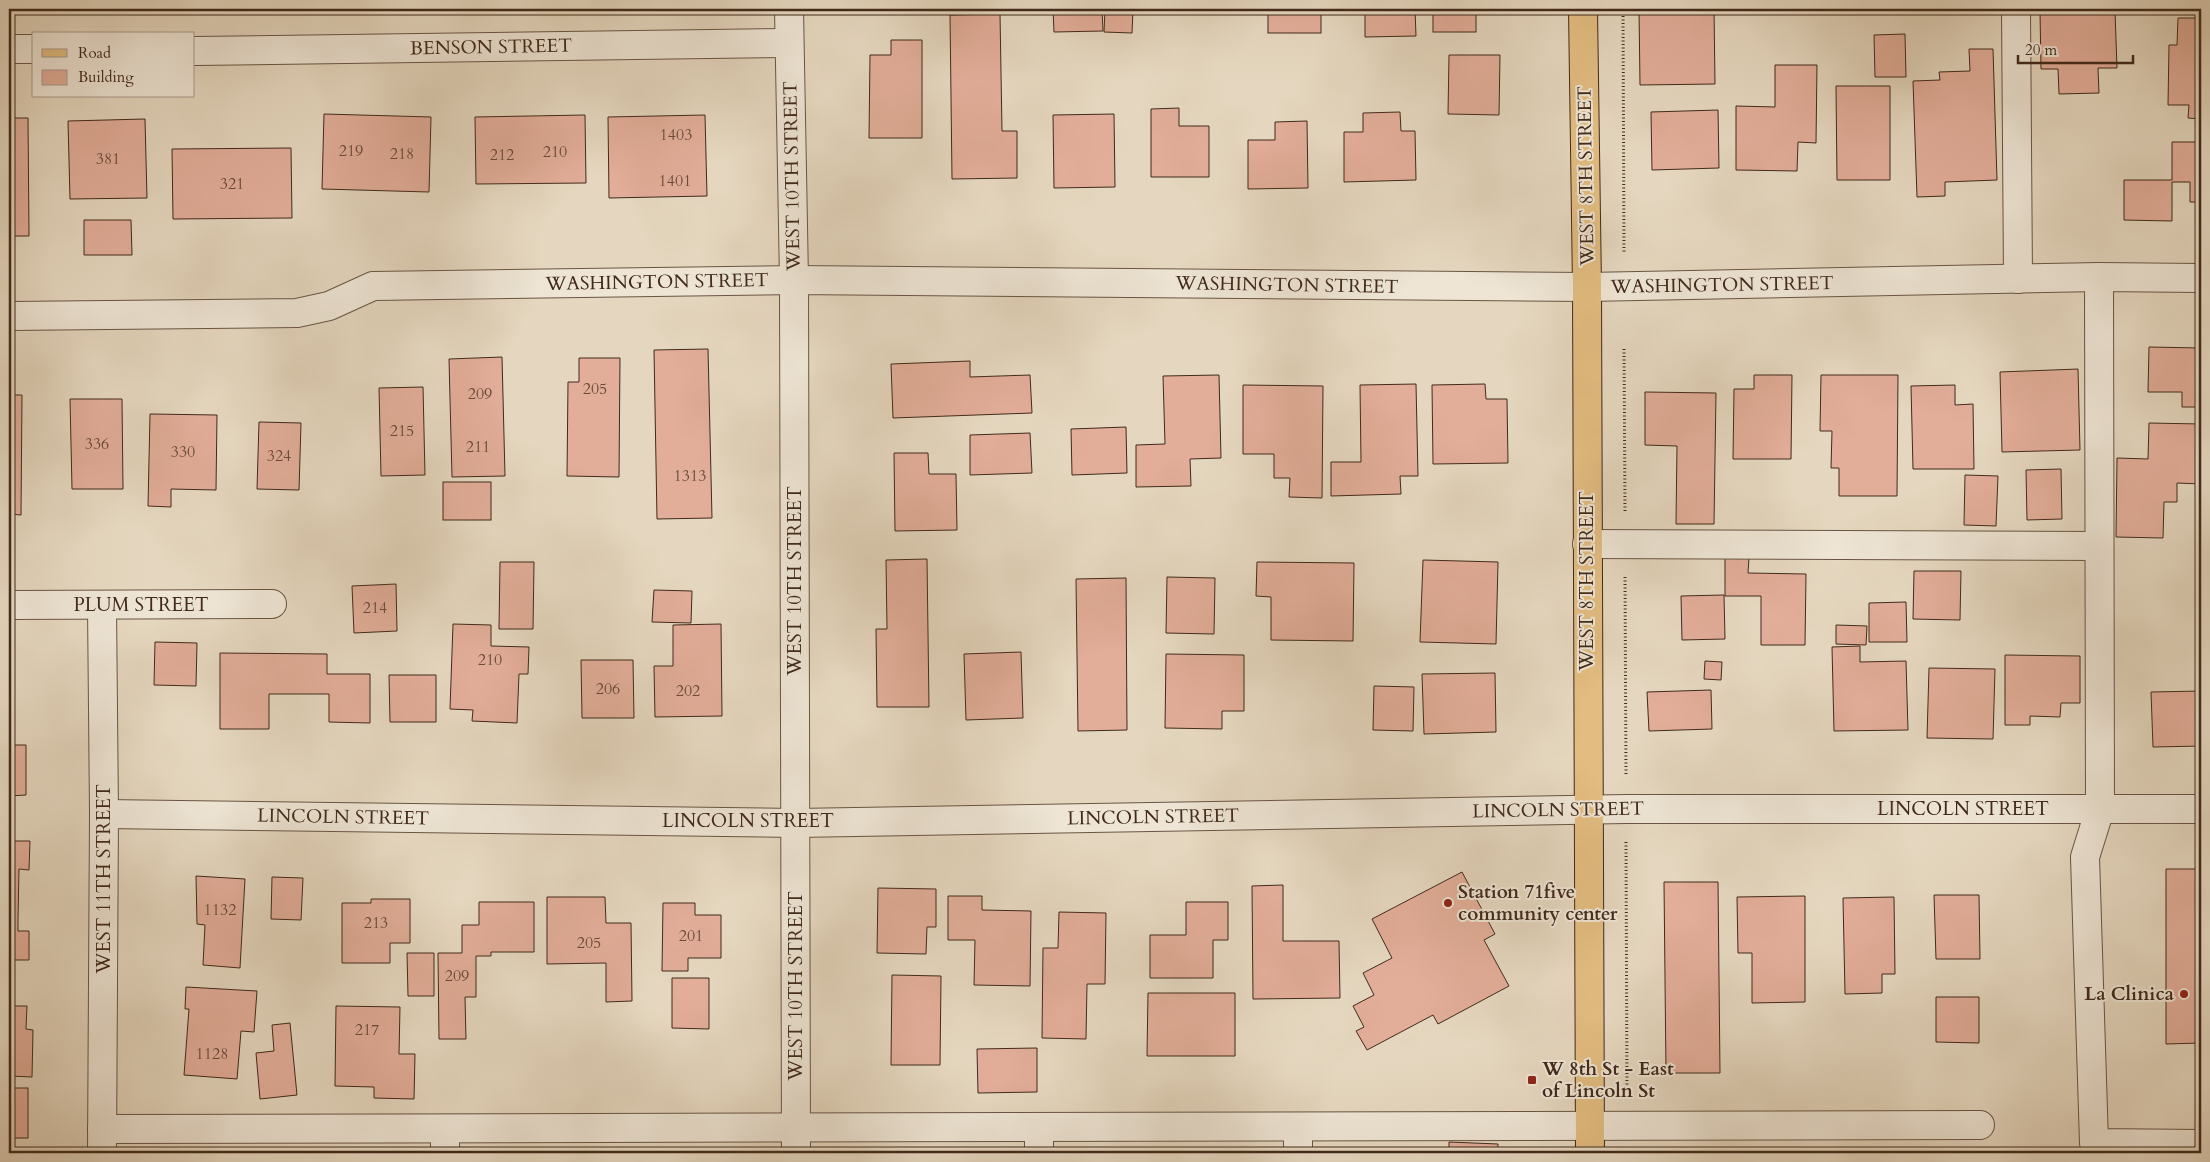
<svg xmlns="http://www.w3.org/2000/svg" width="2210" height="1162" font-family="Cardo,serif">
  <rect width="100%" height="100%" fill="#e5d7bf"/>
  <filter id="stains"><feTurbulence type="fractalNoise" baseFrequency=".004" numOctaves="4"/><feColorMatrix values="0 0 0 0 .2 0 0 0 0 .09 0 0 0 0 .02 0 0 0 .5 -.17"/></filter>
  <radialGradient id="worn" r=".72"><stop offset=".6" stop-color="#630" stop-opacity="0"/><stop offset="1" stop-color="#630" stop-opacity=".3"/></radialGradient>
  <g fill="#e2ad99" stroke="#412a1b">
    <polygon points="1053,9 1102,9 1103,31 1054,32"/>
    <polygon points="1105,9 1133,9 1132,33 1104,32"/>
    <rect x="1268" y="9" width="53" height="24"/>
    <polygon points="1365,9 1415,9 1416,36 1365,37"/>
    <rect x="1433" y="9" width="43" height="23"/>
    <polygon points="1639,9 1714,9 1715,84 1640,85"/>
    <polygon points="2058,9 2115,11 2117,68 2098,68 2099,93 2059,94 2058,69 2041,69 2040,12 2059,12"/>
    <polygon points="1000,14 1002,131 1017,131 1017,178 952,179 950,15"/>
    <polygon points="2178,18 2201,18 2201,119 2188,118 2189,105 2168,105 2169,45 2177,45"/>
    <polygon points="1905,34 1906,77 1875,77 1874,35"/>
    <polygon points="891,40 922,40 922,138 869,138 870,55 891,55"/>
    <polygon points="1969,49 1993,49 1997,180 1945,182 1945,196 1917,197 1913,81 1940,80 1939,72 1970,71"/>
    <polygon points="1449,55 1500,55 1499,115 1448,114"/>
    <polygon points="1775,65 1817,65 1816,143 1798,142 1797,171 1736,170 1736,106 1775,107"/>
    <polygon points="1836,86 1890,86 1890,180 1837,180"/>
    <polygon points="1179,108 1179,126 1209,126 1209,177 1151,177 1151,109"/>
    <polygon points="1718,110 1719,168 1652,170 1651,112"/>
    <polygon points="1400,112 1401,131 1415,131 1416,180 1344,182 1344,132 1363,132 1363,113"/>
    <polygon points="324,114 431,117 429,192 322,189"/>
    <polygon points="1114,114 1115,187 1054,188 1053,115"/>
    <polygon points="585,115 586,183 476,184 475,117"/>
    <polygon points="705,115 707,196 609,198 608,117"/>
    <polygon points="9,118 28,118 29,236 9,236"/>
    <polygon points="145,119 147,198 70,199 68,121"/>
    <polygon points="1307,121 1308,188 1248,189 1248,140 1275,140 1275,122"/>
    <polygon points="2172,142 2201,142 2201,202 2190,202 2190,182 2172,182 2172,221 2124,220 2124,180 2172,180"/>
    <polygon points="291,148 292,218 173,219 172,149"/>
    <polygon points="84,220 131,220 132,255 84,255"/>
    <polygon points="2149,347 2201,348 2201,407 2182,407 2182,392 2148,392"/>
    <polygon points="708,349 712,518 657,519 654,350"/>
    <polygon points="502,357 505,476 452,477 449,359"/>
    <polygon points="579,358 620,358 619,477 567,476 568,382 579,382"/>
    <polygon points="970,361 970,377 1030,375 1032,413 893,418 891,364"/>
    <polygon points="2078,369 2080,450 2002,452 2000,372"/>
    <polygon points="1219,375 1221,458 1190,459 1191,486 1136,487 1136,445 1165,444 1163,376"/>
    <polygon points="1754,375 1792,375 1791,459 1733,459 1734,389 1754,389"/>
    <polygon points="1821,375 1898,375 1897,496 1839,496 1839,468 1831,468 1832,431 1820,431"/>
    <polygon points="1416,384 1418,476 1400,476 1401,494 1331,496 1331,462 1361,462 1360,385"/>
    <polygon points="1485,384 1486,399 1507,399 1508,463 1433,464 1432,385"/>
    <polygon points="1243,385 1323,386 1322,498 1289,497 1290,478 1274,478 1274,454 1243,454"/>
    <polygon points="1955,385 1955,405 1973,404 1974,469 1913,469 1911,386"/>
    <polygon points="423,387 425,475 381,476 379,388"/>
    <polygon points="1645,392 1716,393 1714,524 1676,524 1677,446 1645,445"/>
    <polygon points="9,395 22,395 21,515 9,514"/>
    <polygon points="70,399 122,399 123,489 72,489"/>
    <polygon points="150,414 217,415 216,490 171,489 171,507 148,506"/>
    <polygon points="259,422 301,423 299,490 257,489"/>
    <polygon points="2149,423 2201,424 2201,484 2177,483 2177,502 2164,502 2163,538 2116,537 2117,458 2148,459"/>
    <polygon points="1126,427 1127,473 1072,475 1071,429"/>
    <polygon points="1030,433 1032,473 970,475 970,435"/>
    <polygon points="894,453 928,453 929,474 956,474 957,530 895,531"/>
    <polygon points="2061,469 2062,519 2027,520 2026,470"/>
    <polygon points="1965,475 1998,476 1996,526 1964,525"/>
    <rect x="443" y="482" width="48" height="38"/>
    <polygon points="2200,517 2201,517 2201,571 2199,571"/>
    <polygon points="1725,558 1749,558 1748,573 1806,574 1805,645 1761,645 1761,596 1725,596"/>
    <polygon points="927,559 929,707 877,707 876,629 887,629 886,560"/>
    <polygon points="1423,560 1498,562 1496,644 1420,642"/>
    <polygon points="500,562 534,562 533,629 499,629"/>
    <polygon points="1257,562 1354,563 1353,641 1271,640 1271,597 1256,596"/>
    <polygon points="1914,571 1961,571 1960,620 1913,619"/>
    <polygon points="1167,577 1215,578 1214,634 1166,633"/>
    <polygon points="1126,578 1127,730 1078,731 1076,579"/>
    <polygon points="396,584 397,631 354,633 352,586"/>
    <polygon points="654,590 692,591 691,623 652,622"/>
    <polygon points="1724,595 1725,639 1682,640 1681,596"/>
    <polygon points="1906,602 1907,642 1869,642 1869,603"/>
    <polygon points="453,624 491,625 491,646 529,647 528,674 519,674 517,723 472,721 473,710 450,709"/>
    <polygon points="721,624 722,716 655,717 654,666 673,666 673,625"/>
    <polygon points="1836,625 1867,626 1866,645 1836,644"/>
    <polygon points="155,642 197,643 196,686 154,685"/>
    <polygon points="1860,646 1860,662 1906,661 1908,730 1834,731 1832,647"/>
    <polygon points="1021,652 1023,718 966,720 964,654"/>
    <polygon points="220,653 327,654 327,674 370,674 370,723 329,722 329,694 269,694 269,729 220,729"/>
    <polygon points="1166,654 1244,655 1244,711 1222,711 1222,729 1165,728"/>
    <polygon points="2005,655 2080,656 2080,703 2061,703 2060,717 2030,716 2030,725 2005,725"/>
    <polygon points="581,660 633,660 634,718 582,718"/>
    <polygon points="1705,661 1722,662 1721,680 1704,679"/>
    <polygon points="1929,668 1995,669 1993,739 1927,738"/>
    <polygon points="1495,673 1496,732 1424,734 1422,674"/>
    <polygon points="389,675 436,675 436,722 390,722"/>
    <polygon points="1374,686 1414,687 1413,731 1373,730"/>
    <polygon points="1711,690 1712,729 1649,731 1647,692"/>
    <polygon points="2201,691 2201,746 2153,747 2151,692"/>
    <polygon points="9,745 26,745 26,795 9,796"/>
    <polygon points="9,841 30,841 29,870 19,869 18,919 18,931 29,931 29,960 9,960"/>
    <polygon points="2166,869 2201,869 2201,1043 2166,1044"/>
    <polygon points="1462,872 1495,934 1484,940 1509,986 1438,1024 1433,1015 1367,1050 1356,1031 1364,1027 1353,1006 1374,995 1363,973 1392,958 1372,919"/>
    <polygon points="196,876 245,879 240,968 203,965 205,925 197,924"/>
    <polygon points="272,877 303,878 301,920 271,919"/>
    <polygon points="1664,882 1718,882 1720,1073 1666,1073"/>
    <polygon points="1283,885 1283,941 1339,941 1340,998 1253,999 1252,886"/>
    <polygon points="878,888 936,889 936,927 927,927 926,954 877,953"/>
    <polygon points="1934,895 1979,895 1980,959 1936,959"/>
    <polygon points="948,896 982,896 982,910 1031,911 1030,986 974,985 975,940 948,940"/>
    <polygon points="1805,896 1805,1002 1752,1003 1752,953 1738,953 1737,897"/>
    <polygon points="547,897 605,897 606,923 631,923 632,1001 606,1002 606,963 547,964"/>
    <polygon points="1894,897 1895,974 1882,974 1882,993 1845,994 1843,898"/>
    <polygon points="371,899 410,899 410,943 390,943 390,963 342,963 342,903 371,903"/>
    <polygon points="479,902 534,902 534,952 491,952 491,956 476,956 476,997 465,997 466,1039 439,1039 438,953 462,953 462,925 479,925"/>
    <polygon points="1186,902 1228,902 1228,940 1213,940 1213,978 1150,978 1150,935 1186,935"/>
    <polygon points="663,903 695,903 695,915 721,915 721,958 688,958 688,971 662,971"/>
    <polygon points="1059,912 1106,913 1105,984 1087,984 1086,1039 1042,1038 1043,948 1058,948"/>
    <polygon points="407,953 434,953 434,996 408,996"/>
    <polygon points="892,975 941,976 940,1065 891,1065"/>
    <polygon points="672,978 709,978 709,1029 672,1028"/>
    <polygon points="186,987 257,991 254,1032 241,1031 237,1079 184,1075 189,1009 185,1009"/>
    <polygon points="1148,993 1235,993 1235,1056 1147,1056"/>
    <polygon points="1936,997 1979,997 1979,1043 1936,1042"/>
    <polygon points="9,1006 27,1006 26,1029 33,1030 32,1077 9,1076"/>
    <polygon points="336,1006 400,1007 399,1054 415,1054 414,1099 374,1098 374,1087 335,1086"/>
    <polygon points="290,1023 297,1095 260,1099 256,1053 274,1051 272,1025"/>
    <polygon points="1037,1048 1037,1092 978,1093 977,1049"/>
    <rect x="9" y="1088" width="19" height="50"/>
    <polygon points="1449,1142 1498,1144 1498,1153 1449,1153"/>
    <rect x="1931" y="1149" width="51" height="4"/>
    <polygon points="938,1150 938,1153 889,1153 889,1152"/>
  </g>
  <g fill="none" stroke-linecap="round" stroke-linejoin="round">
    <defs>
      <g id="minor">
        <polyline points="789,9 794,280 796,1153"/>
        <polyline points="2016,9 2018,279"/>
        <polyline points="9,49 34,49"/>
        <polyline points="194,51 789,43"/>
        <polyline points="2099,277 2100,809 2085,857 2094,1143 2201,1144"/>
        <polyline points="9,316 297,313 329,306 373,286 794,280 1587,287 2099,277 2201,278"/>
        <polyline points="1587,544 2099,546"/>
        <polyline points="9,605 272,604"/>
        <polyline points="104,814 796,823 1626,809 2201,809"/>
        <polyline points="1039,1127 1039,1153"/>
        <polyline points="1298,1127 1298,1153"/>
        <polyline points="102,1129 1980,1125"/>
        <polyline points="445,1129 445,1153"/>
        <polyline points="102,1153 104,814 102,605"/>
      </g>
      <polyline id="major" points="1583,9 1587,287 1590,1153"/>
    </defs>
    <use href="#minor" stroke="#6a5544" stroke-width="30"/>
    <use href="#major" stroke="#412a1b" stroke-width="30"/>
    <g stroke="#412a1b" stroke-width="3" stroke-dasharray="1 2.5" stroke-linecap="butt">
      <polyline points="1623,9 1624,253"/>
      <polyline points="1624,349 1625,511"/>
      <polyline points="1625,577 1626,776"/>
      <polyline points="1626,842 1627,1093"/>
    </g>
    <use href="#minor" stroke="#eee5d5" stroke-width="28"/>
    <use href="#major" stroke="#e2bc80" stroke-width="28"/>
  </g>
  <g fill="#8f2418" stroke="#eee5d5" stroke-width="2">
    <circle cx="1448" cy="903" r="5"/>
    <circle cx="2184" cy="994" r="5"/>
    <rect x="1527" y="1075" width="10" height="10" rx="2.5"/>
  </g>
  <g text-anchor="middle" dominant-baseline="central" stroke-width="4" stroke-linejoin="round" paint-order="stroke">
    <g font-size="16" fill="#694b3a">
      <text x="676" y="135">1403</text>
      <text x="351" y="151">219</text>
      <text x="555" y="152">210</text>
      <text x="402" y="154">218</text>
      <text x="502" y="155">212</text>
      <text x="108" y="159">381</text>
      <text x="675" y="181">1401</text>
      <text x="232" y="184">321</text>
      <text x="595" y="389">205</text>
      <text x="480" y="394">209</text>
      <text x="402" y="431">215</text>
      <text x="97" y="444">336</text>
      <text x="478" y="447">211</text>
      <text x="183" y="452">330</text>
      <text x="279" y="456">324</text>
      <text x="690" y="476">1313</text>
      <text x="375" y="608">214</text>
      <text x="490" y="660">210</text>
      <text x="608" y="689">206</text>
      <text x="688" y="691">202</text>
      <text x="220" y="910">1132</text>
      <text x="376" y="923">213</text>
      <text x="691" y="936">201</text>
      <text x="589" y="943">205</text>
      <text x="457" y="976">209</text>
      <text x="367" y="1030">217</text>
      <text x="212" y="1054">1128</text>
    </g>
    <g font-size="19" fill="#412a1b" stroke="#eee5d5">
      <text transform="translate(491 47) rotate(-1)">BENSON STREET</text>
      <text transform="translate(792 176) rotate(-91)">WEST 10TH STREET</text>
      <text transform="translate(1586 176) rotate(-91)">WEST 8TH STREET</text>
      <text transform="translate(657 282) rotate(-1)">WASHINGTON STREET</text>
      <text transform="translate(1287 285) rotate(1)">WASHINGTON STREET</text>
      <text transform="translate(1722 285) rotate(-1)">WASHINGTON STREET</text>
      <text transform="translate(795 581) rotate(-90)">WEST 10TH STREET</text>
      <text transform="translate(1587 581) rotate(-90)">WEST 8TH STREET</text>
      <text x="141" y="605">PLUM STREET</text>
      <text x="1963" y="809">LINCOLN STREET</text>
      <text transform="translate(1558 810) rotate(-1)">LINCOLN STREET</text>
      <text transform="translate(343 817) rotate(1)">LINCOLN STREET</text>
      <text transform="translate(1153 817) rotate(-1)">LINCOLN STREET</text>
      <text x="748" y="821">LINCOLN STREET</text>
      <text transform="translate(104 879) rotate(-90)">WEST 11TH STREET</text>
      <text transform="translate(796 986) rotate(-90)">WEST 10TH STREET</text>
    </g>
    <g font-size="19" font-weight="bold" fill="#412a1b" stroke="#eee5d5" text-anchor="start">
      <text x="1458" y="892">Station 71five<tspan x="1458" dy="22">community center</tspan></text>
      <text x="2174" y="994" text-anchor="end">La Clinica</text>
      <text x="1542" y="1069">W 8th St - East<tspan x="1542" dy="22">of Lincoln St</tspan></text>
    </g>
  </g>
  <rect width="2210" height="1162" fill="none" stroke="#e5d7bf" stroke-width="30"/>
  <rect x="10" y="10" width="2190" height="1142" fill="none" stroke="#412a1b" stroke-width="2.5"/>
  <rect x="15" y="15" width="2180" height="1132" fill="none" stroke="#412a1b"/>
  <rect x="32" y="32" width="162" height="65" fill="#eee5d5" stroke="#a99a8b"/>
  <rect x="42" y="49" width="25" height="8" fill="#e2bc80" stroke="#a99a8b"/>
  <text x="78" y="58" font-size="15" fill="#412a1b">Road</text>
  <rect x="42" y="70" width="25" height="15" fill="#e2ad99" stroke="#a99a8b"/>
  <text x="78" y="82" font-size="15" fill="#412a1b">Building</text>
  <path d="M2018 55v8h115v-8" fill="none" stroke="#412a1b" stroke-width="2.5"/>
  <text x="2025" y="55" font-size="15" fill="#412a1b" stroke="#eee5d5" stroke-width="4" paint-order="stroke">20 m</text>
  <rect width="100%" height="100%" filter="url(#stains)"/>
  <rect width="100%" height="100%" fill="url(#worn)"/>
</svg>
